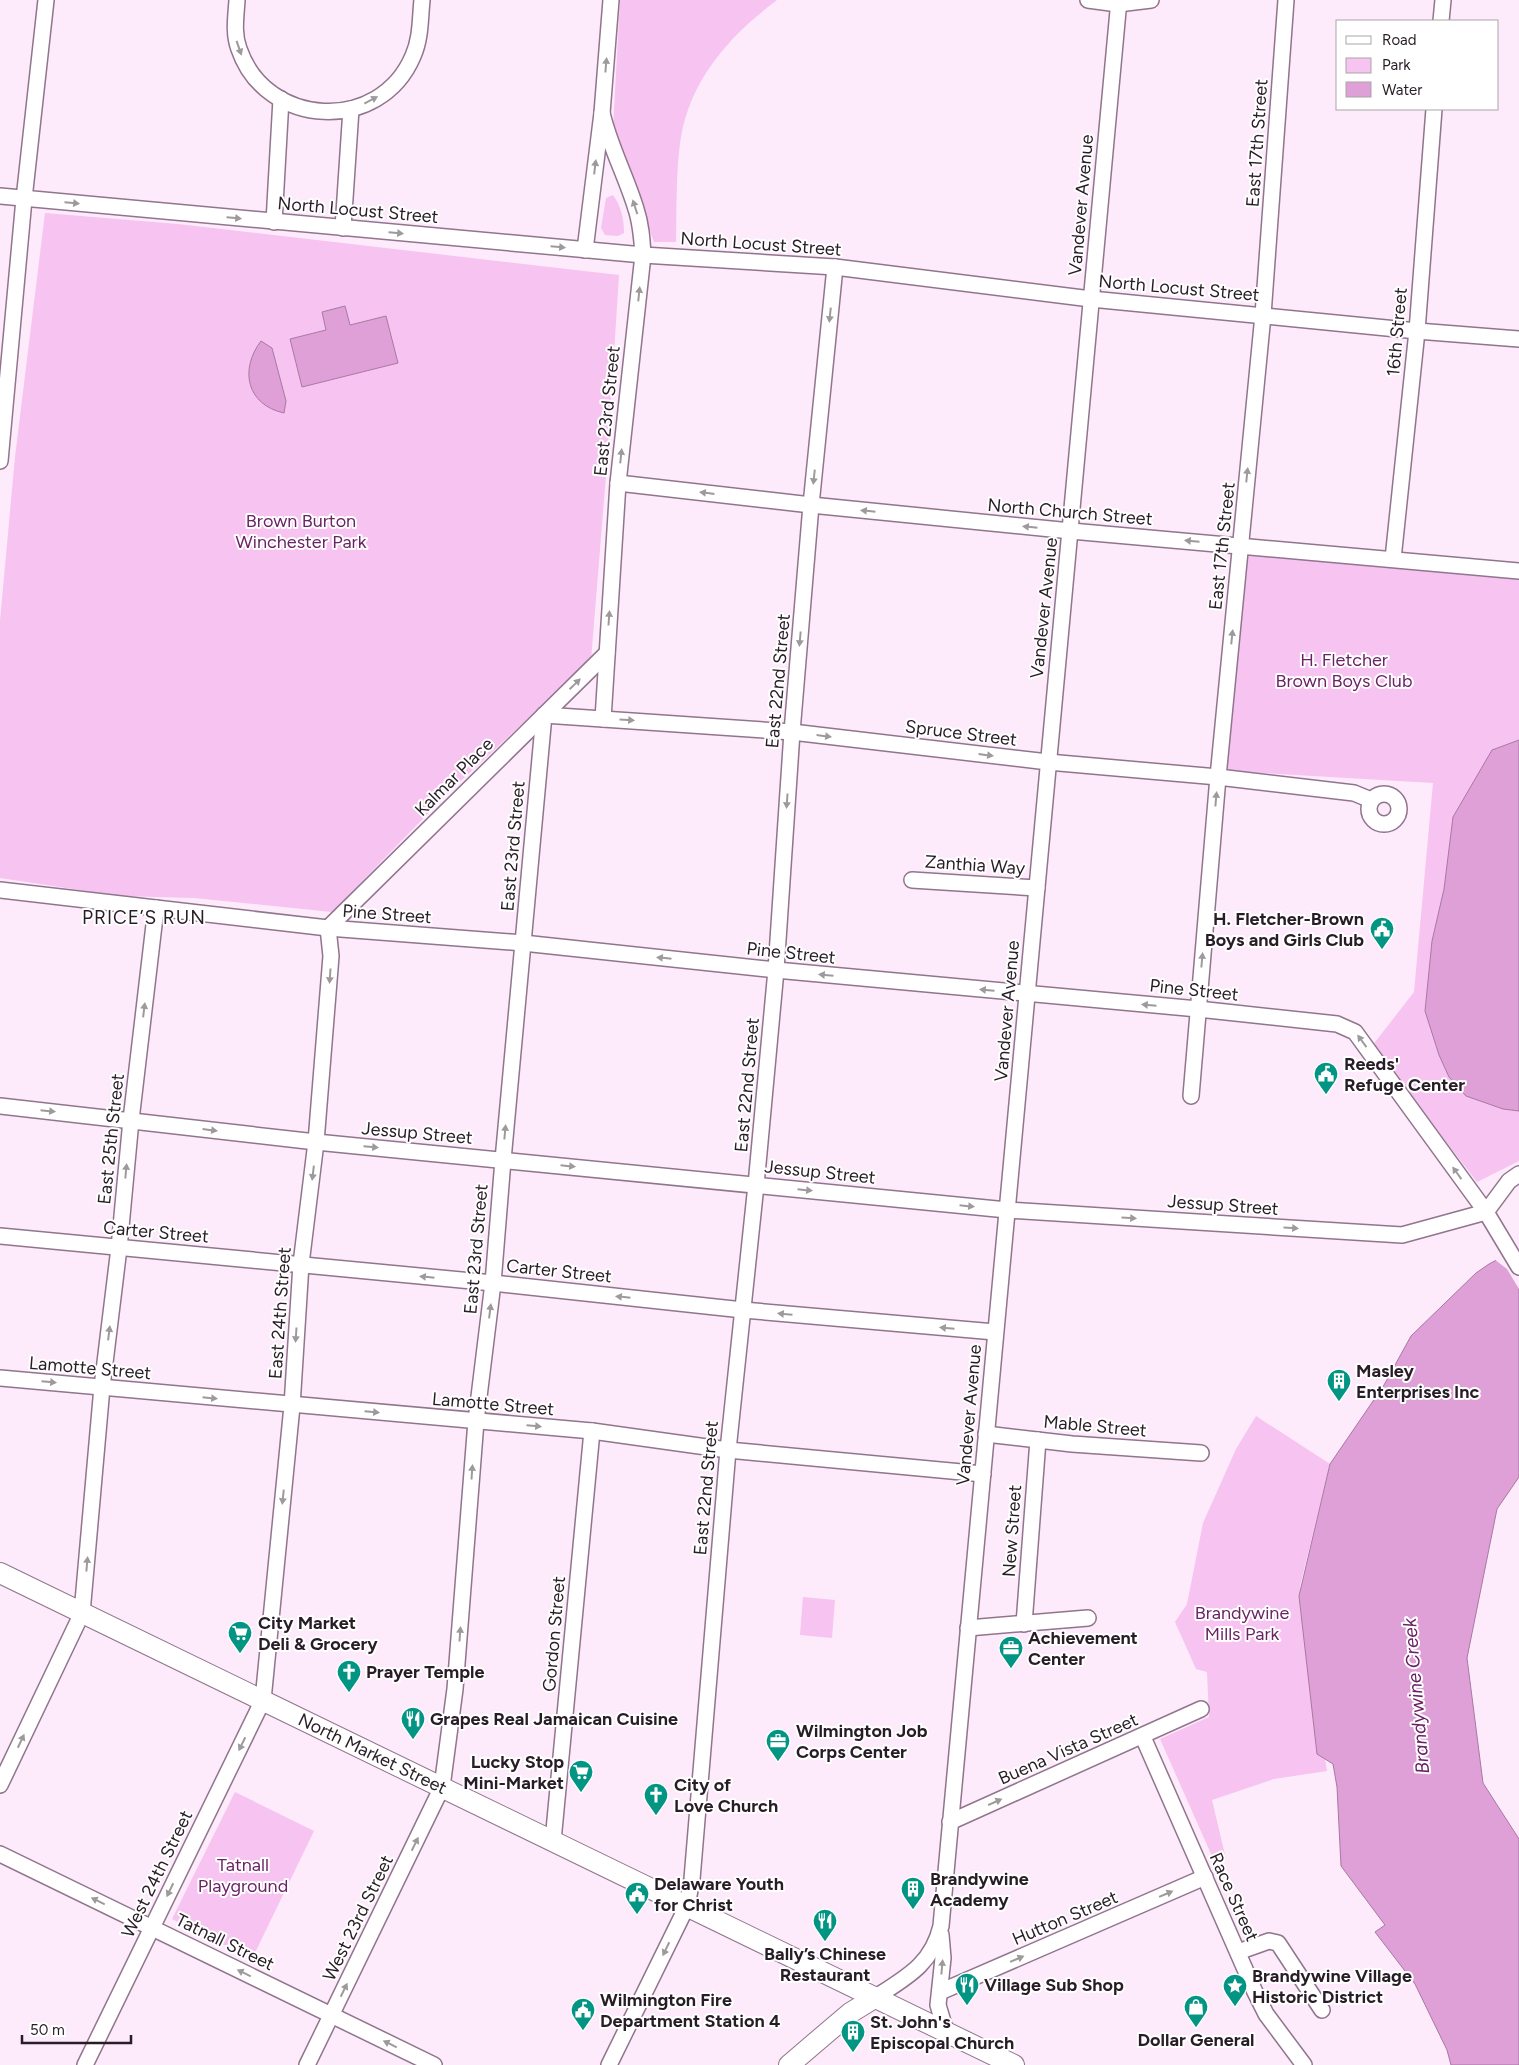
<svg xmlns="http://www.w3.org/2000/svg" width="1519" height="2065" font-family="Figtree,sans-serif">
  <rect width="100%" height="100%" fill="#fdeafb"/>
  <g fill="#f7c3f0">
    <path d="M620,0H777C736,31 700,68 685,119C675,153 677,207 676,242H654L613,129Z"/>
    <path d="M613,195C621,206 624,219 624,233L618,236L605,235L601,228L606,198Z"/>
    <polygon points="45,213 178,224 619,275 607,463 591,660 450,791 332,912 194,898 119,896 0,878 0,621 15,457"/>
    <polygon points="1247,554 1519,579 1519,1161 1477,1182 1372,1046 1414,992 1433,783 1227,771"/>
    <polygon points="1256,1416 1330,1464 1300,1586 1300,1610 1327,1771 1274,1779 1212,1800 1226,1859 1215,1863 1160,1739 1209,1717 1207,1672 1196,1669 1175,1622 1187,1604 1203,1523 1236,1449"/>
    <polygon points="803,1597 835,1600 832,1638 800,1635"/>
    <polygon points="235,1792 314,1831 252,1959 172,1919"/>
  </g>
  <g fill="#dea0d7" stroke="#a779a2">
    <polygon points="345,306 350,325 386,316 398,363 302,387 290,339 326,330 322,312"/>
    <path d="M261,341L272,348L286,401L284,413C247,405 239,370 261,341Z"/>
    <polygon points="1519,740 1519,1111 1503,1109 1466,1096 1449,1077 1439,1055 1425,1011 1432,941 1444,889 1453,817 1492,750"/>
    <polygon points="1519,1248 1519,1477 1497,1509 1467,1658 1483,1783 1519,1839 1519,2065 1451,2065 1447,2050 1415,1984 1375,1932 1385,1925 1341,1866 1337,1787 1333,1764 1317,1754 1299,1596 1330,1464 1384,1385 1411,1336 1476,1273 1489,1264"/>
  </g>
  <polygon fill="#fdeafb" points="1519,1246 1519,1289 1507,1269 1494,1259"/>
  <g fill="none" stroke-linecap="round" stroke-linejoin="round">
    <defs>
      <g id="minor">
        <path d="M237,0C236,17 233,33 239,49C266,128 380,134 413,56C421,38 420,19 422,0"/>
        <polyline points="1088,0 1118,4 1151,0"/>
        <polyline points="1441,21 1443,0"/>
        <path d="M602,113C610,147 626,176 636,209C641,224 642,239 643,255L618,483L603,719"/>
        <polyline points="0,196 643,255 835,267 1091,299 1417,331 1519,339"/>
        <polyline points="274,222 281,99"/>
        <polyline points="343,228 351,109"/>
        <polyline points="585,250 602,113 611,0"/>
        <polyline points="0,461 24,199 46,0"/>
        <polyline points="618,483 811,505 1071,531 1519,571"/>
        <polyline points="1393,559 1417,331 1434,109"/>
        <polyline points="544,715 792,732 1048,762 1218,777 1354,793 1371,800"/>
        <circle cx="1384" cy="809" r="15"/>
        <polyline points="912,880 1037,888"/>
        <polyline points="0,890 328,928 523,943 776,970 1198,1009 1337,1024 1355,1032 1486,1212 1519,1267"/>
        <polyline points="1191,1096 1218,777 1263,315 1286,0"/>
        <polyline points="0,1106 316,1142 1007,1210 1402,1235 1486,1212"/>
        <polyline points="1486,1212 1509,1181 1519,1174"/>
        <polyline points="0,1236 493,1283 743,1310 995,1332"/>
        <polyline points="0,1378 592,1431 728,1450 983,1474"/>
        <polyline points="986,1434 1072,1444 1201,1453"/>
        <polyline points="1024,1624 1038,1440"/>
        <polyline points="968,1628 1088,1618"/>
        <polyline points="1143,1737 1255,1992 1266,2014 1304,2065"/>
        <polyline points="0,1785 82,1613 102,1387 119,1248 131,1120 156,908"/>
        <polyline points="950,1822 1201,1709"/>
        <polyline points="553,1841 592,1431"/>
        <polyline points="0,1854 434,2065"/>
        <polyline points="941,1935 943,1958 938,2005 946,2032"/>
        <polyline points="1238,1952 1269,1941 1278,1943 1322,2010"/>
        <polyline points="940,1992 1205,1877"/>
        <path d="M876,1997C907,1977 932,1964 941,1926L1119,0"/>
        <polyline points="85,2065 263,1700 292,1406 301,1264 316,1142 331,956 328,928 607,653"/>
        <polyline points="307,2065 442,1787 455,1689 476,1421 493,1283 503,1160 544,715"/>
        <polyline points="609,2065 687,1906 692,1879 728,1450 756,1185 776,970 792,732 811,505 835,267"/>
      </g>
      <g id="major">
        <path id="s1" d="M0,1573L1014,2065"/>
        <polyline points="789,2065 850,2013 876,1997"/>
      </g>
    </defs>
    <use href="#minor" stroke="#90758d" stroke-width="18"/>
    <use href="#major" stroke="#90758d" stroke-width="22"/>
    <use href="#minor" stroke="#fff" stroke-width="15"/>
    <use href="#major" stroke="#fff" stroke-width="20"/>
  </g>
  <defs><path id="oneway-solid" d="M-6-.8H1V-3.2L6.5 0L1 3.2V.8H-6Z" transform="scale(1.25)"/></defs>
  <g fill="#9e999d">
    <use href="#oneway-solid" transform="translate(239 48) rotate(71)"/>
    <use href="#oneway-solid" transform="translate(606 65) rotate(-85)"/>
    <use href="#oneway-solid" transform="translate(371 100) rotate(-28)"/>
    <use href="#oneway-solid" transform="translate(595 167) rotate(-83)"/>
    <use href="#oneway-solid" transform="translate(72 203) rotate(5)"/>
    <use href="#oneway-solid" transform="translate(635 207) rotate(-108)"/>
    <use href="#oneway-solid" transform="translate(234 218) rotate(5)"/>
    <use href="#oneway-solid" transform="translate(396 233) rotate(5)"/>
    <use href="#oneway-solid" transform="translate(558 247) rotate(5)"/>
    <use href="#oneway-solid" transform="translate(639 294) rotate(-84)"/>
    <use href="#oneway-solid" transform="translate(830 315) rotate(96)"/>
    <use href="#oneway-solid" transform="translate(621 456) rotate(-84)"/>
    <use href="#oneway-solid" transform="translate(1247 475) rotate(-84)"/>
    <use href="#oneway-solid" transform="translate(814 477) rotate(96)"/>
    <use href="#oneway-solid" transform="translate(707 493) rotate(-173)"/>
    <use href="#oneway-solid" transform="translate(868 511) rotate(-174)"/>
    <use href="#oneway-solid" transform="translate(1030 527) rotate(-174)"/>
    <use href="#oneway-solid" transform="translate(1192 541) rotate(-175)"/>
    <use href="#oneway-solid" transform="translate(609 618) rotate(-86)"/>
    <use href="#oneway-solid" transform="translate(1232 637) rotate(-84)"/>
    <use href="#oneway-solid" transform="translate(800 639) rotate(95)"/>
    <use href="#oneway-solid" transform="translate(575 684) rotate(-44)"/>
    <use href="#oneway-solid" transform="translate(627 720) rotate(4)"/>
    <use href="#oneway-solid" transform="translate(824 736) rotate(7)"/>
    <use href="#oneway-solid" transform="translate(986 755) rotate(7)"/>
    <use href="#oneway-solid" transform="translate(1216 799) rotate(-85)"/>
    <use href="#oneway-solid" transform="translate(787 801) rotate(94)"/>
    <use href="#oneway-solid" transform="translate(664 958) rotate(-174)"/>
    <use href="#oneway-solid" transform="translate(1202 960) rotate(-85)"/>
    <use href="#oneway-solid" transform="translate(826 975) rotate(-175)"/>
    <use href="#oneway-solid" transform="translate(330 976) rotate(94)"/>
    <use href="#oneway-solid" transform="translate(987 990) rotate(-175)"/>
    <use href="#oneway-solid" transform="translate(1149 1005) rotate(-175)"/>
    <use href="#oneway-solid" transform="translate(144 1010) rotate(-83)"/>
    <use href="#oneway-solid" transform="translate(1362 1041) rotate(-126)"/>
    <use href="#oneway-solid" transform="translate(48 1111) rotate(6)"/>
    <use href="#oneway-solid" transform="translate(210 1130) rotate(7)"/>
    <use href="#oneway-solid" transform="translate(505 1132) rotate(-85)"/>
    <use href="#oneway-solid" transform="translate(371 1147) rotate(5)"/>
    <use href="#oneway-solid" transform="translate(568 1166) rotate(6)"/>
    <use href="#oneway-solid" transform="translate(126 1171) rotate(-85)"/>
    <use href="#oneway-solid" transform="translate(313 1173) rotate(97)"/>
    <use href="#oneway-solid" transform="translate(1457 1173) rotate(-126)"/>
    <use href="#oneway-solid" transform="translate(805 1190) rotate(6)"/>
    <use href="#oneway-solid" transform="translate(967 1206) rotate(6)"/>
    <use href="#oneway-solid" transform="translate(1129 1218) rotate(3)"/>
    <use href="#oneway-solid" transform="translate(1291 1228) rotate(3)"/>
    <use href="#oneway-solid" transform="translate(427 1277) rotate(-174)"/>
    <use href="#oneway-solid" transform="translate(623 1297) rotate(-174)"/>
    <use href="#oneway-solid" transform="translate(490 1311) rotate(-83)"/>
    <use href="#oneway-solid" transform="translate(785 1314) rotate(-175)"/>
    <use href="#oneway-solid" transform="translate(947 1328) rotate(-175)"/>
    <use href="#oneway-solid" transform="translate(109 1333) rotate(-83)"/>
    <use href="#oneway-solid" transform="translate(296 1335) rotate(94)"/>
    <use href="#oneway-solid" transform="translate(49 1382) rotate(5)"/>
    <use href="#oneway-solid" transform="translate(210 1398) rotate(6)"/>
    <use href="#oneway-solid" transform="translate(372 1412) rotate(5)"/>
    <use href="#oneway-solid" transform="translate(534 1426) rotate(5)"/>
    <use href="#oneway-solid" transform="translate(472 1472) rotate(-86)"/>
    <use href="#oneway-solid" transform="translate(283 1497) rotate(96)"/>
    <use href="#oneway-solid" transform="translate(87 1564) rotate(-85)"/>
    <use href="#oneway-solid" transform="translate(460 1634) rotate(-86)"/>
    <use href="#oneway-solid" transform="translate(21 1741) rotate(-65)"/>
    <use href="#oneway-solid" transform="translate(242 1744) rotate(116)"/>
    <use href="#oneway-solid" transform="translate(995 1802) rotate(-24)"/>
    <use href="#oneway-solid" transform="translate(415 1844) rotate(-64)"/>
    <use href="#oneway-solid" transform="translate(170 1890) rotate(116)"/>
    <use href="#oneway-solid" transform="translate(1166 1894) rotate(-23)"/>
    <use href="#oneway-solid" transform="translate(98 1901) rotate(-154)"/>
    <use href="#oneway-solid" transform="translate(666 1949) rotate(116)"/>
    <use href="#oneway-solid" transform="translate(1017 1959) rotate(-23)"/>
    <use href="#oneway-solid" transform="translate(942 1967) rotate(-85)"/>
    <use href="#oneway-solid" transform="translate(244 1973) rotate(-154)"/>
    <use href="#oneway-solid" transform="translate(344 1990) rotate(-64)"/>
    <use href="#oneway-solid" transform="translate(390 2044) rotate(-154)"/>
  </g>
  <defs>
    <symbol id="civic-pin" viewBox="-11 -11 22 30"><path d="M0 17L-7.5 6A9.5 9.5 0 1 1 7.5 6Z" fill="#029583" stroke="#fff"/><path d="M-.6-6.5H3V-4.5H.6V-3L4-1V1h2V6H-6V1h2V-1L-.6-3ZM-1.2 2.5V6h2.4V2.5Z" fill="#fff"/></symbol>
    <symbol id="building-pin" viewBox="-11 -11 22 30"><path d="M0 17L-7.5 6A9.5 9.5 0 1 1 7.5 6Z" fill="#029583" stroke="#fff"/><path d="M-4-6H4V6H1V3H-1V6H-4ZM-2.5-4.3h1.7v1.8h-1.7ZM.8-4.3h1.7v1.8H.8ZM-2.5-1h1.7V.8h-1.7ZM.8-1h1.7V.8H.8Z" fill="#fff"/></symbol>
    <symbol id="supermarket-pin" viewBox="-11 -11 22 30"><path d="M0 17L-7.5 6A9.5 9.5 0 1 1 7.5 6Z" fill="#029583" stroke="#fff"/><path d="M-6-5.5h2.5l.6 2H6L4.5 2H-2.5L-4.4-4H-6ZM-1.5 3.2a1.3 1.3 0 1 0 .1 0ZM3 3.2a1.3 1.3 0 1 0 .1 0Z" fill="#fff"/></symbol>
    <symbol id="office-pin" viewBox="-11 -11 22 30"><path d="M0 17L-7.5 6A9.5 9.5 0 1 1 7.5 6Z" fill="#029583" stroke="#fff"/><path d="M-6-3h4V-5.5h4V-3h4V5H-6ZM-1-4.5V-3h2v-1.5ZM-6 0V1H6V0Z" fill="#fff"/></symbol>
    <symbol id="church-pin" viewBox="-11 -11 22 30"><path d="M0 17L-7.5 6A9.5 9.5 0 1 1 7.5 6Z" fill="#029583" stroke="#fff"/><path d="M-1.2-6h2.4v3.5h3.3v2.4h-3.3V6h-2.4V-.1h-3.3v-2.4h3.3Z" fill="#fff"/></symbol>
    <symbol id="restaurant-pin" viewBox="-11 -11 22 30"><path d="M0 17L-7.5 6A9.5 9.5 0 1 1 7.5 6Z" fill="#029583" stroke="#fff"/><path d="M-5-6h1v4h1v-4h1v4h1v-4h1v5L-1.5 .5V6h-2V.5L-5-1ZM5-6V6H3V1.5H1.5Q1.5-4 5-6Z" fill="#fff"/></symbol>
    <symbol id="sight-pin" viewBox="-11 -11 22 30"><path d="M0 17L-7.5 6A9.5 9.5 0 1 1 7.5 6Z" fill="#029583" stroke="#fff"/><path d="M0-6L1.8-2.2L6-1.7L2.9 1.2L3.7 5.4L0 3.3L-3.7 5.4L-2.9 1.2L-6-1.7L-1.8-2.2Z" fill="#fff"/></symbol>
    <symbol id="shop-pin" viewBox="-11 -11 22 30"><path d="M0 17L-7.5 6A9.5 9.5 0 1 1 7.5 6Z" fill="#029583" stroke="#fff"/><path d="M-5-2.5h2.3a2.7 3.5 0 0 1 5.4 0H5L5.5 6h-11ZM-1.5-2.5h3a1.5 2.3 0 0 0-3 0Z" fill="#fff"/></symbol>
  </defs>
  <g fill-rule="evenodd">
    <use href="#civic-pin" x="1368" y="915" width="28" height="38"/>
    <use href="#civic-pin" x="1312" y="1060" width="28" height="38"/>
    <use href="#building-pin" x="1325" y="1367" width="28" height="38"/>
    <use href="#supermarket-pin" x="226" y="1619" width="28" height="38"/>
    <use href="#office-pin" x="997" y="1634" width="28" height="38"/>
    <use href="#church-pin" x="335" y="1658" width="28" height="38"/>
    <use href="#restaurant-pin" x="399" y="1705" width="28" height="38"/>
    <use href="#office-pin" x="764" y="1727" width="28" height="38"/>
    <use href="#supermarket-pin" x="567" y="1758" width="28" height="38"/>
    <use href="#church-pin" x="642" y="1781" width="28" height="38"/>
    <use href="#building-pin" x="899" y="1875" width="28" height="38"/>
    <use href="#civic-pin" x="623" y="1880" width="28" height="38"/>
    <use href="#restaurant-pin" x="811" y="1907" width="28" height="38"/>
    <use href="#restaurant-pin" x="953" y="1971" width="28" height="38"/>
    <use href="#sight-pin" x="1221" y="1972" width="28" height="38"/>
    <use href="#shop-pin" x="1182" y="1993" width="28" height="38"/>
    <use href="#civic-pin" x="569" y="1996" width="28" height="38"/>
    <use href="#building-pin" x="839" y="2018" width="28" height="38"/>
  </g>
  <g text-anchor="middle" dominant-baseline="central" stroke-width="4" stroke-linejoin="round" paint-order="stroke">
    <g font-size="18" fill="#281d26" stroke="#fff">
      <text transform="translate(1257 143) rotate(-86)">East 17th Street</text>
      <text transform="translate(1081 205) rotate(-85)">Vandever Avenue</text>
      <text transform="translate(358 210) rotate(5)">North Locust Street</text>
      <text transform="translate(761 244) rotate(4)">North Locust Street</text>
      <text transform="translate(1179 288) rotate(5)">North Locust Street</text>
      <text transform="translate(1397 332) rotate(-85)">16th Street</text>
      <text transform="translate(607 411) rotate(-84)">East 23rd Street</text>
      <text transform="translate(1070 512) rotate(5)">North Church Street</text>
      <text transform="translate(1222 546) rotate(-84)">East 17th Street</text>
      <text transform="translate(1044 608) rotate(-84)">Vandever Avenue</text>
      <text transform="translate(778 681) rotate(-85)">East 22nd Street</text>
      <text transform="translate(961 733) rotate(7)">Spruce Street</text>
      <text transform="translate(454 777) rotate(-45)">Kalmar Place</text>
      <text transform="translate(513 846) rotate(-85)">East 23rd Street</text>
      <text transform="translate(975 865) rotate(4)">Zanthia Way</text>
      <text transform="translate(387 914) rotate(4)">Pine Street</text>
      <text transform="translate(791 953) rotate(6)">Pine Street</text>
      <text transform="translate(1194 990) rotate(6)">Pine Street</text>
      <text transform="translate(1007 1011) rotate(-85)">Vandever Avenue</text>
      <text transform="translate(747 1085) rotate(-85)">East 22nd Street</text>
      <text transform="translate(417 1133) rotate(5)">Jessup Street</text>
      <text transform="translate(111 1139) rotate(-84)">East 25th Street</text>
      <text transform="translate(820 1172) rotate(6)">Jessup Street</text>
      <text transform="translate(1223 1205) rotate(4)">Jessup Street</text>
      <text transform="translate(156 1232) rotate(5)">Carter Street</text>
      <text transform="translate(476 1249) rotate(-85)">East 23rd Street</text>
      <text transform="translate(559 1271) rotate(6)">Carter Street</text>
      <text transform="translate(280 1313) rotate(-86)">East 24th Street</text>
      <text transform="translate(90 1368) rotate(5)">Lamotte Street</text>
      <text transform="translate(493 1404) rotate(5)">Lamotte Street</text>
      <text transform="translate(969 1415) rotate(-85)">Vandever Avenue</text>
      <text transform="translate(1095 1426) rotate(5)">Mable Street</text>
      <text transform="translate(706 1488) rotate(-85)">East 22nd Street</text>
      <text transform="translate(1012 1531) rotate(-86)">New Street</text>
      <text transform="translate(554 1634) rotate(-85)">Gordon Street</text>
      <text transform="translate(1068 1749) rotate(-24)">Buena Vista Street</text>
      <text stroke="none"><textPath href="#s1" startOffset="414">North Market Street</textPath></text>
      <text transform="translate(157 1874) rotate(-64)">West 24th Street</text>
      <text transform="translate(1234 1897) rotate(66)">Race Street</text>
      <text transform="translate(358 1918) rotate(-64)">West 23rd Street</text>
      <text transform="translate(1065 1918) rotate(-23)">Hutton Street</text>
      <text transform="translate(225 1942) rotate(26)">Tatnall Street</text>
    </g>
    <g font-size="18" fill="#6a2365" stroke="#fff">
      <text x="301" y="521">Brown Burton<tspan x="301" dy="21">Winchester Park</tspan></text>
      <text x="1344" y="660">H. Fletcher<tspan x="1344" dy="21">Brown Boys Club</tspan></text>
      <text x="1242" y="1613">Brandywine<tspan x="1242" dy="21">Mills Park</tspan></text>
      <text x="243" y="1865">Tatnall<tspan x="243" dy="21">Playground</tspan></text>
    </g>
    <g font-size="18" font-weight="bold" fill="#281d26" stroke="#fff" text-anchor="start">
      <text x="1364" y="919" text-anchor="end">H. Fletcher-Brown<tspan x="1364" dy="21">Boys and Girls Club</tspan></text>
      <text x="1344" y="1064">Reeds'<tspan x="1344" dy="21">Refuge Center</tspan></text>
      <text x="1356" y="1371">Masley<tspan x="1356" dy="21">Enterprises Inc</tspan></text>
      <text x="258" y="1623">City Market<tspan x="258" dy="21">Deli &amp; Grocery</tspan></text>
      <text x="1028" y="1638">Achievement<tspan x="1028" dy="21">Center</tspan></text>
      <text x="366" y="1672">Prayer Temple</text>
      <text x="430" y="1719">Grapes Real Jamaican Cuisine</text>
      <text x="796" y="1731">Wilmington Job<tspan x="796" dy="21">Corps Center</tspan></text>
      <text x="564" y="1762" text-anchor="end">Lucky Stop<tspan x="564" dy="21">Mini-Market</tspan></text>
      <text x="674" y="1785">City of<tspan x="674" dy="21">Love Church</tspan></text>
      <text x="930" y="1879">Brandywine<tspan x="930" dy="21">Academy</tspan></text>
      <text x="654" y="1884">Delaware Youth<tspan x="654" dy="21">for Christ</tspan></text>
      <text x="825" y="1954" text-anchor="middle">Bally’s Chinese<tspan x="825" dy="21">Restaurant</tspan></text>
      <text x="1252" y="1976">Brandywine Village<tspan x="1252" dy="21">Historic District</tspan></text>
      <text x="984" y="1985">Village Sub Shop</text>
      <text x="600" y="2000">Wilmington Fire<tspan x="600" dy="21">Department Station 4</tspan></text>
      <text x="870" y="2022">St. John's<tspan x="870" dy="21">Episcopal Church</tspan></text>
      <text x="1196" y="2040" text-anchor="middle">Dollar General</text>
    </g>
    <g font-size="19" letter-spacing="1" fill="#281d26" stroke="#fff">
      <text x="144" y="917">PRICE’S RUN</text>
    </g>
    <g font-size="19" font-style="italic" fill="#6a2265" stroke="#fff">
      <text transform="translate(1416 1696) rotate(-95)">Brandywine Creek</text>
    </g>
  </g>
  <rect x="1336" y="20" width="162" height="90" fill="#ffffff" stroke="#a9a5a8"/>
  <rect x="1346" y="36" width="25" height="8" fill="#ffffff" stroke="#a9a5a8"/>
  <text x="1382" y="45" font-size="15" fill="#281d26">Road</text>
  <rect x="1346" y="58" width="25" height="15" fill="#f7c3f0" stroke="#a9a5a8"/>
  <text x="1382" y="70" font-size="15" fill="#281d26">Park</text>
  <rect x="1346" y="82" width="25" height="15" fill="#dea0d7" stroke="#a9a5a8"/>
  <text x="1382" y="95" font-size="15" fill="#281d26">Water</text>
  <path d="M22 2035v8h109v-8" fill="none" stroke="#281d26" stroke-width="2.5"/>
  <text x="30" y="2035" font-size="15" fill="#281d26" stroke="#ffffff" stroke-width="4" paint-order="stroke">50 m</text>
</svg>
